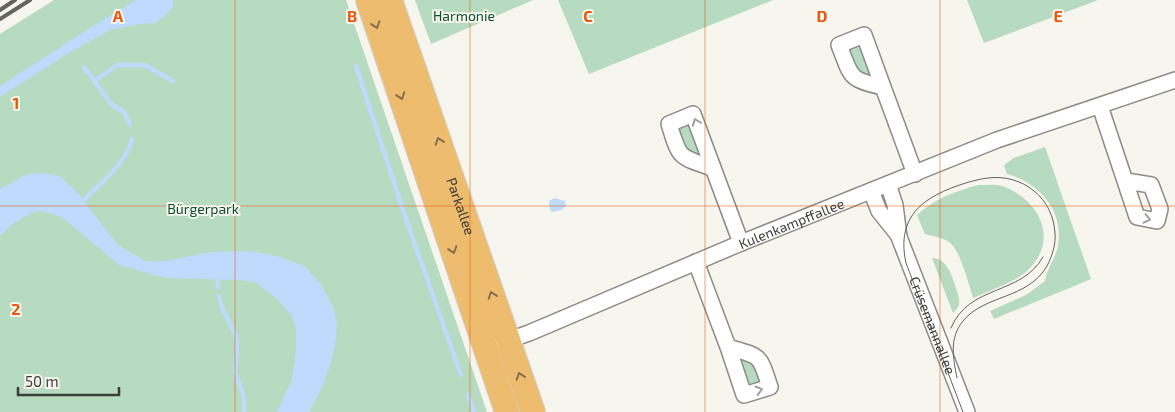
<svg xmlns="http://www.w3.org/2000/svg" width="1175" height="412" font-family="'Exo 2',sans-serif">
  <rect width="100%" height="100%" fill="#f6f5ee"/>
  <g fill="#b6dbc1">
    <polygon points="54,0 346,0 487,412 0,412 0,34"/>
    <polygon points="415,0 533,0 431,44"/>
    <polygon points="558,0 773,0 589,74"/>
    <polygon points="967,0 1098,0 984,43"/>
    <polygon points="860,44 873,78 857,72 848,48"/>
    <polygon points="687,123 691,126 703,152 700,157 683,148 678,127"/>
    <path d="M1045,147L1091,279L994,319L990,311L1026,295L1045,281C1047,268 1056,258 1058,245C1064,210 1039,183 1007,174L1004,165L1014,158Z"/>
    <path d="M978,185C986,185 995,184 1002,186C1039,199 1060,239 1028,270C1019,280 987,292 973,298C969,284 962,259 954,247C948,238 935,237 925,234L917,215C935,198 955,192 978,185Z"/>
    <path d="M932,258C948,258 953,279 957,291C958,296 961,302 958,307C957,309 955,311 953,313Z"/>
    <polygon points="736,357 751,359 761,379 759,384 748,386"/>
  </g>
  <g fill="#bedafc">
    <polygon points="136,0 173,0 173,8 156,23 139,24 110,30 64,56 0,97 0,86 82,33"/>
    <path d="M46,173L61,177L77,192L117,244L131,253L146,261H165L211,252L251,251L281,257L306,267L321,285L333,307L337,321L336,339L331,363L322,388L309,412H277L292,379L296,350V328L291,315L277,299L255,282L239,280L166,278L119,265L63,218C56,215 48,212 40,211C29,211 7,228 0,236V189L27,174Z"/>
    <polygon points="555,198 565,201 566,206 561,210 553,212 550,210 549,201"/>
  </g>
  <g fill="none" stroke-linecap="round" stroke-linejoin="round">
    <g stroke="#bedafc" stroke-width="4.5">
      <polyline points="356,66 405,216 461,375"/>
      <polyline points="84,67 111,104 124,112 130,124"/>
      <polyline points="94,81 118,65 145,65 173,81"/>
      <path d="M80,204C98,184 125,167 132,139"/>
      <polyline points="217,276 218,287"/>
      <polyline points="219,296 222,308 236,335 237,348 235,372 244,398 244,412"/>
      <polyline points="468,395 474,412"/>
    </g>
    <defs>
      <g id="street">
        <path d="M864,35L883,87C847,79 852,77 839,45Z"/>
        <polyline points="883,87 915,174"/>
        <polyline points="1100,106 1137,217 1157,221 1160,209 1151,185 1126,181"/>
        <path d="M712,168C677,156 680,158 669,124L693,114L741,243"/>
        <path id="s1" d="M888,184L895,205L899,237L967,412"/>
        <polyline points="871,191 879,211 899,236"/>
        <path d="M696,262L728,347L744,395L770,387C759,354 762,357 728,347"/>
        <path id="s2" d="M501,343L529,333L741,243L997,140L1175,80"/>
      </g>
      <g id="primary">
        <polyline points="368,0 507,412"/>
        <path id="s3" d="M390,0L533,412"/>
      </g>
    </defs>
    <use href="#street" stroke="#8c8b85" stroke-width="18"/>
    <use href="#primary" stroke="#d0d0cf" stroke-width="26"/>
    <use href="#street" stroke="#fff" stroke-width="15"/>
    <use href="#primary" stroke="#eebc6e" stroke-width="24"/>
    <g stroke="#63635f" stroke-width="1">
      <path d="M951,328C969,284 1021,296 1043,257"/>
      <path d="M957,378C953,358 949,338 963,321C985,294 1027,300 1047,266C1052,256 1056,245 1055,233C1054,217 1047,201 1034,191C1021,180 1004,176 988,178C971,180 945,189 931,198C906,213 900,236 906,263L963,412"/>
    </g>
    <g stroke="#63635f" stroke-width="4">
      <polyline points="0,10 15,0"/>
      <polyline points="0,19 30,0"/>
    </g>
  </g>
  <defs><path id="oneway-chevron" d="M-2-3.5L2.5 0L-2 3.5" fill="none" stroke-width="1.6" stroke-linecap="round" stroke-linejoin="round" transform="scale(1.25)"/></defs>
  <g stroke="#836f4e">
    <use href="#oneway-chevron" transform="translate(376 25) rotate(71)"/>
    <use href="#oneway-chevron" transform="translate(401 96) rotate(71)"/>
    <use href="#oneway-chevron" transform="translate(439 141) rotate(-109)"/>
    <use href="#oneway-chevron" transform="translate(453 250) rotate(71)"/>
    <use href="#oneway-chevron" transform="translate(492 295) rotate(-109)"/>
    <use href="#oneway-chevron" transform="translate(520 376) rotate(-109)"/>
  </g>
  <g stroke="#9e9e9c">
    <use href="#oneway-chevron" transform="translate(696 122) rotate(-111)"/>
    <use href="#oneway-chevron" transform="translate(1147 219) rotate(13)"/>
    <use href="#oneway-chevron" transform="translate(759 390) rotate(-16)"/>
  </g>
  <path fill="none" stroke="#e8590c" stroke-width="1" stroke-opacity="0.55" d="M235,0V412M470,0V412M705,0V412M940,0V412M0,206H1175"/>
  <g text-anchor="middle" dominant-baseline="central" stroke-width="4" stroke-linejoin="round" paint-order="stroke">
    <g font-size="14" fill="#0d4f2c" stroke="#f6f5ee">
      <text x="464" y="15">Harmonie</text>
      <text x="203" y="208">Bürgerpark</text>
    </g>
    <g font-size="14" fill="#3c3c39" stroke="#f6f5ee">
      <text stroke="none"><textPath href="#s3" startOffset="218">Parkallee</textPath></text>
      <text stroke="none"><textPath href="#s2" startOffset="314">Kulenkampffallee</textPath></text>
      <text stroke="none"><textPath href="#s1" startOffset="149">Crüsemannallee</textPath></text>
    </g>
  </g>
  <g font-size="16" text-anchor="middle" font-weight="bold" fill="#e8590c" stroke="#f6f5ee" stroke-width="4" stroke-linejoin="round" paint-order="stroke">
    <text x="118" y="22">A</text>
    <text x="352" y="22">B</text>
    <text x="588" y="22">C</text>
    <text x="822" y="22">D</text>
    <text x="1058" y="22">E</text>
    <text x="16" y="109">1</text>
    <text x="16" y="315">2</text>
  </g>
  <path d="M18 387v8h101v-8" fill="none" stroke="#3c3c39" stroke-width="2.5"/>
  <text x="25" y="387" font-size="15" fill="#3c3c39" stroke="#f6f5ee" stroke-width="4" paint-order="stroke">50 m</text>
</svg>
